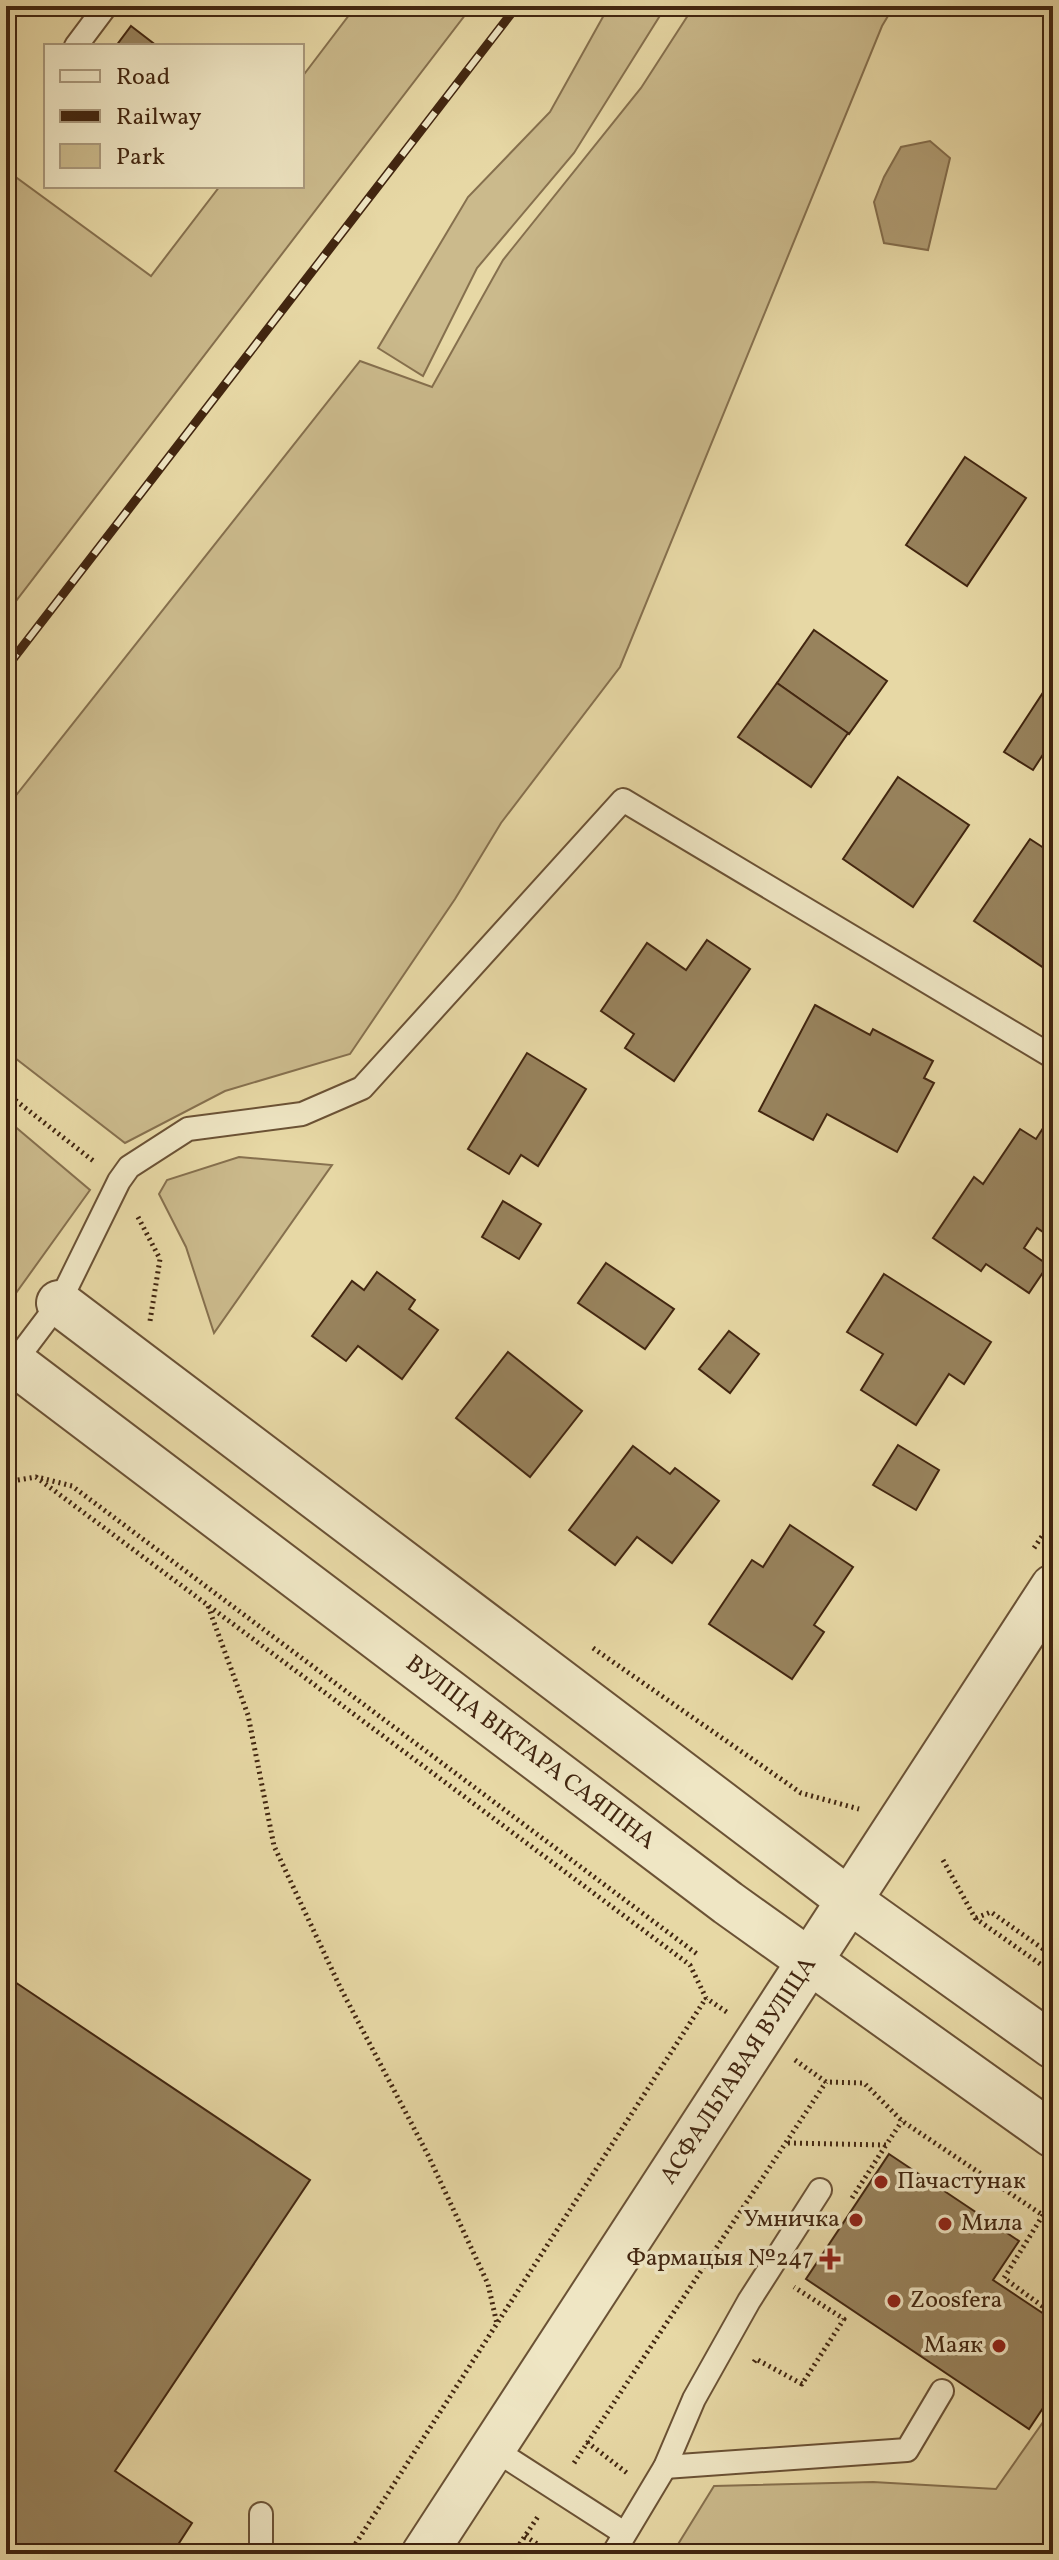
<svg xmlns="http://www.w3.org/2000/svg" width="1059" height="2560" font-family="Vollkorn,serif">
  <rect width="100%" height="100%" fill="#e7d8a5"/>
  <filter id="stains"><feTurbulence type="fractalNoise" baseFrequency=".0025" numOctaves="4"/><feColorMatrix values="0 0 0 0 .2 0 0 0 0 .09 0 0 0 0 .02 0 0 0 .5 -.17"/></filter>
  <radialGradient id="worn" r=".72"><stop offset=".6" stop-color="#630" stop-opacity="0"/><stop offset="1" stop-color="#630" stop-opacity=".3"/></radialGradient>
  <g fill="#cbba8c" stroke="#86704e" stroke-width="2">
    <polygon points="356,6 472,6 6,614 6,170 151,276 220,186 302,186 302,77"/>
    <polygon points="609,6 666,6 574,153 477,268 423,376 378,348 468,197 550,112"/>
    <polygon points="694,6 894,6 882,26 620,667 501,823 455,899 350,1054 225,1091 125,1143 6,1051 6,808 360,361 432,387 503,260 641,88"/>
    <polygon points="6,1119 90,1190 6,1307"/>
    <polygon points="239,1157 332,1165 214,1333 186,1247 159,1194 167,1180"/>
    <polygon points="1053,2408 1053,2528 1042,2554 672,2554 714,2486 873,2482 996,2489"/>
  </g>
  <polygon fill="#af9b72" stroke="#836c4b" stroke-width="2" points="930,141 950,158 928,250 884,243 874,202 884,177 901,147"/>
  <g fill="#98835d" stroke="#422610" stroke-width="2">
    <polygon points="131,26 157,46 116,46"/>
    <polygon points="965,457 1026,498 967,586 906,545"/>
    <polygon points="814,630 887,681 849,734 777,683"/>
    <polygon points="777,683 848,733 811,787 738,737"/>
    <polygon points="1046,688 1053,693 1053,739 1033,770 1004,752"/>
    <polygon points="898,777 969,825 913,907 843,859"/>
    <polygon points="1030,839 1053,854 1053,955 1044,968 974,921"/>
    <polygon points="707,940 750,969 674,1081 625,1048 634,1034 601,1011 647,943 686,970"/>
    <polygon points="815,1005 870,1035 873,1029 933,1061 924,1078 934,1083 897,1152 827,1114 813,1140 759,1111"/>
    <polygon points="527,1053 586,1089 538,1166 521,1155 509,1174 468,1149"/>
    <polygon points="1045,1125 1053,1130 1053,1230 1049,1236 1037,1228 1024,1248 1048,1265 1029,1293 986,1264 981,1271 933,1238 974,1177 983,1184 1020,1129 1036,1139"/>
    <polygon points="503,1201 541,1224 519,1259 482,1237"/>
    <polygon points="606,1263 674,1309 645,1349 578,1303"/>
    <polygon points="377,1272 415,1300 409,1309 438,1330 402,1379 358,1346 346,1361 312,1336 352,1281 364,1290"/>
    <polygon points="884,1274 991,1342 964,1384 949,1374 916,1425 861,1390 883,1354 847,1332"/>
    <polygon points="729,1331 759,1354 730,1393 699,1369"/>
    <polygon points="508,1352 582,1411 530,1477 456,1418"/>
    <polygon points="898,1445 939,1470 916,1510 873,1485"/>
    <polygon points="633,1446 670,1474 675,1468 719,1501 672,1563 637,1537 615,1565 569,1530"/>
    <polygon points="790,1525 853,1567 814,1625 824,1632 792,1679 709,1624 752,1560 763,1567"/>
    <polygon points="6,1976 310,2180 115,2471 192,2523 172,2554 6,2554"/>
    <polygon points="889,2154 1019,2241 993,2280 1053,2320 1053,2393 1029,2429 806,2279"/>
  </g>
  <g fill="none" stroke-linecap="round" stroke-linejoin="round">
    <defs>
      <g id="service">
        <polyline points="76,46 106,6"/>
        <polyline points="10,1368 59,1303 119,1181 129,1167 188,1129 302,1114 362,1088 623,800 1053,1057"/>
        <polyline points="492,2448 624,2533"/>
        <polyline points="665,2467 907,2450 942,2391"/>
        <polyline points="261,2554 261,2514"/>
        <polyline points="613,2554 665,2467 694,2399 749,2301 820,2190"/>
      </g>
      <g id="minor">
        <polyline points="59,1303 850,1901 1053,2046"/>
        <polyline points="14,1363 728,1903 1053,2135"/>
      </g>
      <polyline id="tertiary" points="424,2554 1053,1587"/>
    </defs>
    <use href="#service" stroke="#6b5235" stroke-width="26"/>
    <use href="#minor" stroke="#6b5235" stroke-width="48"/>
    <use href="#tertiary" stroke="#6b5235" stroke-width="48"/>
    <g stroke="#422610" stroke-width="5" stroke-dasharray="2 4" stroke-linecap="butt">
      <polyline points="6,1093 96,1163"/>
      <polyline points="138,1217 160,1259 150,1321"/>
      <polyline points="41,1478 72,1486 697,1954"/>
      <polyline points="6,1482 36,1477 690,1965 706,1998 728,2013"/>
      <polyline points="1034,1548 1053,1520"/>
      <polyline points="208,1606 248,1715 274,1846 341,1989 428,2155 488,2284 497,2324"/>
      <polyline points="593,1648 801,1793 859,1809"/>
      <polyline points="943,1860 975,1918 1053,1973"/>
      <polyline points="976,1918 991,1912 1053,1956"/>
      <polyline points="795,2060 826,2082 864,2083 902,2121 1053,2222"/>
      <polyline points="788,2143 886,2145 902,2121"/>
      <polyline points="852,2198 886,2145"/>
      <polyline points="1043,2215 1004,2278 1053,2314"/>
      <polyline points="754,2362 756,2359 802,2384 844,2319 794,2287"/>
      <polyline points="587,2442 627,2473"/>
      <polyline points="574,2463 826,2082"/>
      <polyline points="525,2536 553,2554"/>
      <polyline points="349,2554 706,1998"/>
      <polyline points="513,2554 539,2515"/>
    </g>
    <use href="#service" stroke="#efe6c4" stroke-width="22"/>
    <use href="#minor" stroke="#efe6c4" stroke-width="44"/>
    <use href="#tertiary" stroke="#efe6c4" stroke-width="44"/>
    <defs>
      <polyline id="rail" points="6,668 517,6"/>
    </defs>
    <use href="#rail" stroke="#422610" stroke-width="9"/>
    <use href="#rail" stroke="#efe6c4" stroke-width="6" stroke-dasharray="18" stroke-linecap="butt"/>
  </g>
  <g fill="#8f2418" stroke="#efe6c4" stroke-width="3">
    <circle cx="881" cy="2182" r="8"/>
    <circle cx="856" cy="2220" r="8"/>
    <circle cx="945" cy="2224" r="8"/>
    <path d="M826 2247h8v8h8v8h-8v8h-8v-8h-8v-8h8z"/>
    <circle cx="894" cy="2301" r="8"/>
    <circle cx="999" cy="2346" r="8"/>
  </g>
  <g text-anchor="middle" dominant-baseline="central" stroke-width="7" stroke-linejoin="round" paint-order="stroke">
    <g font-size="24" fill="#422610" stroke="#efe6c4">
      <text transform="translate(530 1753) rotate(37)">ВУЛІЦА ВІКТАРА САЯПІНА</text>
      <text transform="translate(739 2071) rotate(-57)">АСФАЛЬТАВАЯ ВУЛІЦА</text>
    </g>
    <g font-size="24" fill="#422610" stroke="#efe6c4" text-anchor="start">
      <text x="897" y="2182">Пачастунак</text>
      <text x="840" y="2220" text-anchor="end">Умничка</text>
      <text x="961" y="2224">Мила</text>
      <text x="814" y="2259" text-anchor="end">Фармацыя №247</text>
      <text x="910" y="2301">Zoosfera</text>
      <text x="983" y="2346" text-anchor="end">Маяк</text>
    </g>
  </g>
  <rect width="1059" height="2560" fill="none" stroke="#e7d8a5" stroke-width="32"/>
  <rect x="8" y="8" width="1043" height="2544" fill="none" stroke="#422610" stroke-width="4"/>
  <rect x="16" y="16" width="1027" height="2528" fill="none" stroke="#422610" stroke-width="2"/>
  <rect x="44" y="44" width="260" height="144" fill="#efe6c4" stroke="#aa997c" stroke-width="2"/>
  <rect x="60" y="70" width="40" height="12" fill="#efe6c4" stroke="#aa997c" stroke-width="2"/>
  <text x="116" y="84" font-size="24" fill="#422610">Road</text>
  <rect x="60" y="110" width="40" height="12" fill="#422610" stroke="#aa997c" stroke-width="2"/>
  <text x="116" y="124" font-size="24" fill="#422610">Railway</text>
  <rect x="60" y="144" width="40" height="24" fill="#cbba8c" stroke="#aa997c" stroke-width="2"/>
  <text x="116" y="164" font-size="24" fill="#422610">Park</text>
  <rect width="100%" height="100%" filter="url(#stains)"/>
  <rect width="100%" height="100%" fill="url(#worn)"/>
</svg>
